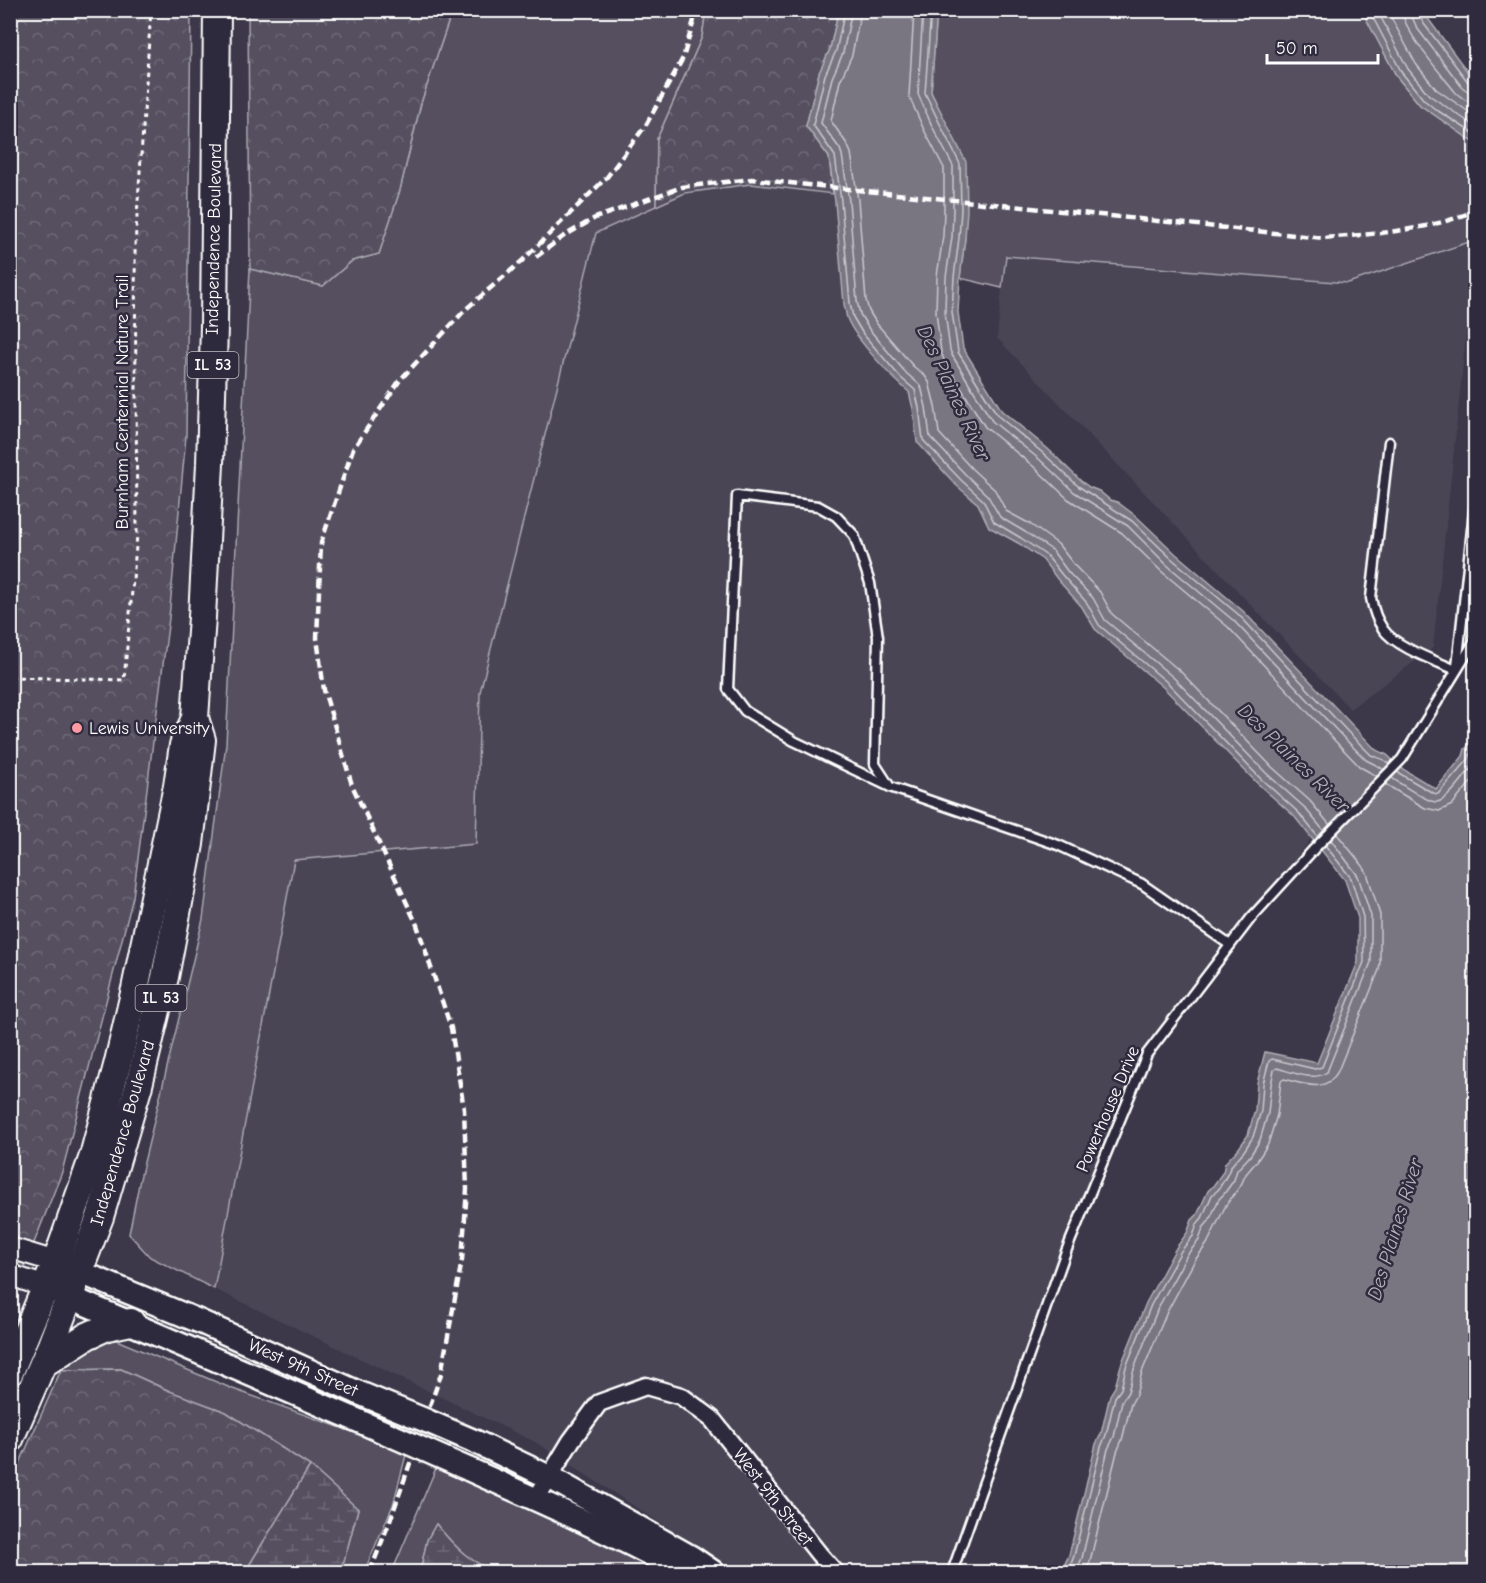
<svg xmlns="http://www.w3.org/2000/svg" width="1486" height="1583" font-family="'Comic Neue',sans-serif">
  <defs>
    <pattern id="forest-crowns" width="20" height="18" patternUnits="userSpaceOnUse" patternTransform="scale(1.5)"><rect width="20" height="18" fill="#555060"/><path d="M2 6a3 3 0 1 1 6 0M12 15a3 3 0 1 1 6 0" fill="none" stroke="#6e6a78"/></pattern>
    <pattern id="wetland-marsh" width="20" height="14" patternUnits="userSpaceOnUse" patternTransform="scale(1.5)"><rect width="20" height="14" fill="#555060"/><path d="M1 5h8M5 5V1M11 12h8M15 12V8" fill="none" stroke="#6e6a78"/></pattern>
  </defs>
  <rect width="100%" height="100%" fill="#3c3749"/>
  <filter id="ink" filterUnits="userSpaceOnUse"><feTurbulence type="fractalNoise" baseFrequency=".0167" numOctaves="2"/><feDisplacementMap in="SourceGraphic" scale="12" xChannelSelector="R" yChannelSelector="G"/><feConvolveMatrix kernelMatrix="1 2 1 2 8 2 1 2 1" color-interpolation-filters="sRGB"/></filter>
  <g filter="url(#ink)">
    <g fill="#494455">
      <polygon points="751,184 833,194 835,202 848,319 858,337 897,383 909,392 917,442 956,485 978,504 989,527 1018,543 1043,560 1058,580 1082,607 1095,629 1164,688 1257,783 1294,816 1312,838 1141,1053 953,1572 736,1572 535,1442 214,1289 294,860 476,844 480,692 596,232 685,193"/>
      <polygon points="1475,240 1475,301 1467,327 1433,648 1350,709 997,338 1005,256 1347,283"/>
    </g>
    <g fill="#555060" stroke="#aaa8b0" stroke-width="1.5">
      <polygon points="452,11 706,11 702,37 657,139 656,206 596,233 480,692 476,844 294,860 214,1289 150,1257 129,1234 140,1179 203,919 226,744 250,269 323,286 352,261 379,254 400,190 421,103"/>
      <polygon points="937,11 1362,11 1397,77 1420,105 1472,141 1475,140 1475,240 1348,283 1006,256 1002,288 960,278 965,238 944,120 931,92"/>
      <polygon points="95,1339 114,1339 233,1389 383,1443 406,1455 393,1505 364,1572 337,1572 344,1561 358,1509 310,1466 226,1412 174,1393 121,1369 61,1370 77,1346"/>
      <path d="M436,1468L609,1545L656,1572H501C472,1566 454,1546 436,1524L427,1540L420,1572H392Z"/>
    </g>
    <g fill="url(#forest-crowns)" stroke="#aaa8b0" stroke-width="1.5">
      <polygon points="11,11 191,11 186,436 169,618 133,897 62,1172 11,1301"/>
      <polygon points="248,11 452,11 421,103 400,190 379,254 352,261 323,286 250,269"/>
      <polygon points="706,11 840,11 837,17 830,49 819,73 806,126 829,157 833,194 751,184 685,193 656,206 657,139 702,37"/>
      <polygon points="121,1369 167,1390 226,1412 310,1466 245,1572 11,1572 11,1483 61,1370"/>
    </g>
    <g fill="url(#wetland-marsh)" stroke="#aaa8b0" stroke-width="1.5">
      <polygon points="310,1466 358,1509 344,1561 337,1572 245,1572"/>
      <path d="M436,1524C454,1546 472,1566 501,1572H420L427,1540Z"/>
    </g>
    <g fill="#797682" stroke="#afadb4" stroke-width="1.5">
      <path d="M840,11H937L931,92L966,162L967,210L965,238L960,278L958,312L963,348L1002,411L1048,449L1081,481L1089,487L1099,491L1110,500L1117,502L1136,516L1176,554L1243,611L1376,750L1387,755L1401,768L1436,789L1463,756L1465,749L1475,739L1476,1556L1472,1572H1061L1069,1555L1096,1444L1101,1434L1110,1395L1115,1387L1121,1365L1146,1303L1176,1248L1187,1233L1192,1220L1197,1215L1208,1191L1213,1186L1223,1172L1225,1163L1239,1148L1248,1135L1255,1110L1257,1083L1265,1052L1317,1063L1358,962V918L1345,880L1294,816L1257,783L1164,688L1095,629L1082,607L1058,580L1043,560L1018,543L989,527L978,504L956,485L917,442L913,409L909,392C892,378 855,339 847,318C846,314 845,308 844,304L835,202L829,157L806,126L819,73L830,49L837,17Z"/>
      <polygon points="1362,11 1423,11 1429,20 1473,79 1476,103 1475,140 1472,141 1420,105 1397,77"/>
    </g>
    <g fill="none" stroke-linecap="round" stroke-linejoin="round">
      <g stroke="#c9c8cd" stroke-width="1.5">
        <polyline points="845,10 836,51 825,75 813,125 835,156 841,201 850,303 853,317 863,334 901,378 915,390 919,408 923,440 961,480 983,500 994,522 1021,538 1047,556 1063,576 1087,603 1099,625 1168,683 1261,779 1298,812 1318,837"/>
        <polyline points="852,10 843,53 832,78 821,123 840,149 842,155 849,201 857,301 860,314 869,329 906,373 921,386 926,407 930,437 966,475 988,496 1000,517 1025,532 1052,550 1068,572 1093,598 1105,620 1174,678 1266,773 1304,807 1324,831"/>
        <polyline points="861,10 852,55 840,81 831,121 847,144 851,153 858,200 866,300 869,311 877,324 913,366 925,376 929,382 935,406 939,433 972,469 995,490 1006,511 1030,524 1058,544 1075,566 1100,592 1112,614 1180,671 1272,767 1310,801 1330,825"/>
        <polyline points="914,10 909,96 924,130 944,168 944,210 943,236 937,276 936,312 941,352 944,360 985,427 1033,466 1068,499 1122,533 1161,571 1228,627 1336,742 1360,767 1377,776"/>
        <polyline points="923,10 918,94 932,126 953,166 953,210 952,237 946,277 945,312 950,350 952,355 992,421 1039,459 1074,492 1128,526 1167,565 1234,621 1342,736 1366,760 1380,767 1384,770"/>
        <polyline points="931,10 925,93 939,122 960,164 961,210 959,238 954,277 952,312 958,352 998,416 1044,454 1078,486 1132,521 1172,559 1239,615 1347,731 1371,755 1384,760 1389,764"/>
        <polyline points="1369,10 1402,73 1424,100 1435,109 1476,135"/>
        <polyline points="1377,10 1408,69 1429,95 1476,127"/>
        <polyline points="1387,10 1416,64 1436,89 1476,117"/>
        <path d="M1402,10C1403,31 1442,75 1456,93L1465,100L1476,102"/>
        <polyline points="1411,10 1412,17 1417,28 1462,87 1469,92 1476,93"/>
        <polyline points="1419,10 1419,15 1424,24 1468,82 1471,85 1476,85"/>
        <polyline points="1397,772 1433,793 1438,794 1468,760 1471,752 1476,747"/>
        <path d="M1392,778C1401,784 1427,802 1437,802C1448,801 1469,771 1476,761"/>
        <polyline points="1385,784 1425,808 1439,811 1452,805 1476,776"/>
        <polyline points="1068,1572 1074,1556 1101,1447 1106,1435 1115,1397 1121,1389 1126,1367 1151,1305 1181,1251 1193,1236 1197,1224 1202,1218 1212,1195 1218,1190 1227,1175 1231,1166 1244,1151 1253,1137 1261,1111 1263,1084 1269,1061 1272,1059 1315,1069 1322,1067 1364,962 1363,917 1351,878 1325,845"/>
        <path d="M1076,1572L1082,1558L1108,1449L1114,1437L1122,1401L1128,1392L1134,1369L1158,1308L1187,1255L1199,1240L1203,1228L1209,1221L1219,1199L1224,1194L1234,1180L1237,1170L1250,1156L1260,1140L1268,1113L1271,1085L1274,1070L1277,1068C1292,1072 1314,1082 1327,1072L1371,962V916L1358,876L1331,840"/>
        <path d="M1086,1572L1090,1561L1117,1452L1122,1440L1131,1404L1136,1395L1142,1372L1167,1312L1195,1260L1207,1244L1226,1205L1241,1185L1246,1174L1257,1161L1268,1144L1277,1115L1281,1081L1284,1079C1304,1084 1326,1094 1338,1071L1379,970L1380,962V915L1367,873L1363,866L1337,834"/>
      </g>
      <defs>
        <g id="service">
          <path d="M1389,442L1371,598C1373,609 1376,619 1383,629C1395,647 1436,661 1456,670"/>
          <polyline points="1457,666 1476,493"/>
          <polyline points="890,787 794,741 745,711 728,689 737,496 818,506 836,516 854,535 870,583 878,637 875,764 890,787 1058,845 1142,884 1230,945"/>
          <polyline points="952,1572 1065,1254 1147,1054 1251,918 1314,849 1402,759 1476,639"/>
        </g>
        <polyline id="minor" points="536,1499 571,1441 599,1403 646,1386 681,1396 712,1419 819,1554 835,1572"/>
        <g id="tertiary">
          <polyline points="10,1248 56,1262"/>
          <polyline points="10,1275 46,1287"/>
        </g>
        <g id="secondary">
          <polyline points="63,1265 201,1322 359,1393"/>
          <polyline points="53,1290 352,1418"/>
          <polyline points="427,1421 476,1442 549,1477 691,1557 713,1572"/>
          <path d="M468,1469C542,1502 614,1534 685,1572"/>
        </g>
        <g id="primary">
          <polyline points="43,1364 87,1336 107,1327 131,1322"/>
          <polyline points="10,1372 56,1262 93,1156 118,1062 135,989 177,786 183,745 195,718 202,617 210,464 214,327 217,10"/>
          <polyline points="10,1439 51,1345 100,1217 139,1085 165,977 190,844 202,740 195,718"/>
        </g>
      </defs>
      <use href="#service" stroke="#fff" stroke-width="13"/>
      <use href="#minor" stroke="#fff" stroke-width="21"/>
      <use href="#tertiary" stroke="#fff" stroke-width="24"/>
      <use href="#secondary" stroke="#fff" stroke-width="27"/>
      <use href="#primary" stroke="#fff" stroke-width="30"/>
      <polyline stroke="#fff" stroke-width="3" stroke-dasharray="4.5 4.5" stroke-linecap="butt" points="10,677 124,680 137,535 135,245 151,10"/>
      <use href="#service" stroke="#2f2a3d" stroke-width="8"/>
      <use href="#minor" stroke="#2f2a3d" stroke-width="16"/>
      <use href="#tertiary" stroke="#2f2a3d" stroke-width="20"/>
      <use href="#secondary" stroke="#2f2a3d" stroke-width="22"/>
      <use href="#primary" stroke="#2f2a3d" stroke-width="26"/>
      <g stroke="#fff" stroke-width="4.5" stroke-dasharray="9 4.5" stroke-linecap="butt">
        <path d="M536,257L564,236L595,218L682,187L751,179L1323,238C1372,234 1431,231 1476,210"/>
        <polyline points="370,1572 391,1518 441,1374 462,1260 467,1189 464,1109 451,1028 417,925 352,785 324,690 317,638 321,543 353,449 400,380 466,309 522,261 607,177 646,125 683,58 697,10"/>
      </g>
      <defs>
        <g id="secondary-bridge">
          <polyline points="359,1393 427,1421"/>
          <polyline points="352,1418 468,1469"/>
        </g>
      </defs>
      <use href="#secondary-bridge" stroke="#fff" stroke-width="27" stroke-linecap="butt"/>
      <use href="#secondary-bridge" stroke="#2f2a3d" stroke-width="22"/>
    </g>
  </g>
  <circle fill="#ff9aa2" stroke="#2f2a3d" stroke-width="2" cx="77" cy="728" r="6"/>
  <g text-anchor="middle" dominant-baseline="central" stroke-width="5" stroke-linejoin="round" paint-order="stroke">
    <g fill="#2f2a3d" stroke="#c1bfc5" stroke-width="1.5">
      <rect x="187.5" y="352" width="51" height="26" rx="4.5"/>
      <rect x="135.5" y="985" width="51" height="26" rx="4.5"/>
    </g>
    <g font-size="16" font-weight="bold" fill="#fff">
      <text x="213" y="365">IL 53</text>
      <text x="161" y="998">IL 53</text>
    </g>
    <g font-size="18" fill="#fff" stroke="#2f2a3d">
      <text transform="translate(214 239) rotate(-89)">Independence Boulevard</text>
      <text transform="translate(122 402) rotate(-90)">Burnham Centennial Nature Trail</text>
      <text transform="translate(1108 1109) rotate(-67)">Powerhouse Drive</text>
      <text transform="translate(123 1133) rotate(-74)">Independence Boulevard</text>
      <text transform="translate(303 1368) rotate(24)">West 9th Street</text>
      <text transform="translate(773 1497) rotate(52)">West 9th Street</text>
    </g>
    <g font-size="18" fill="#fff" stroke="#2f2a3d" text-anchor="start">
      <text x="89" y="728">Lewis University</text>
    </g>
    <g font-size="20" font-style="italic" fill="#b5b4ba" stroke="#2f2a3d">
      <text transform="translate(954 393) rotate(65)">Des Plaines River</text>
      <text transform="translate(1294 758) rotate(44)">Des Plaines River</text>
      <text transform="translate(1395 1229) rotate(-73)">Des Plaines River</text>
    </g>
  </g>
  <rect width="1486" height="1583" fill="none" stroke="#2f2a3d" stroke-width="36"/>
  <rect x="18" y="18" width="1450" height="1547" fill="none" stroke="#fff" stroke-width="2" filter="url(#ink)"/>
  <path d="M1267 54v9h111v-9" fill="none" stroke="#ffffff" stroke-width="3"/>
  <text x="1276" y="54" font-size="18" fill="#ffffff" stroke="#2f2a3d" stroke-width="4.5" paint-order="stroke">50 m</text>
</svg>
